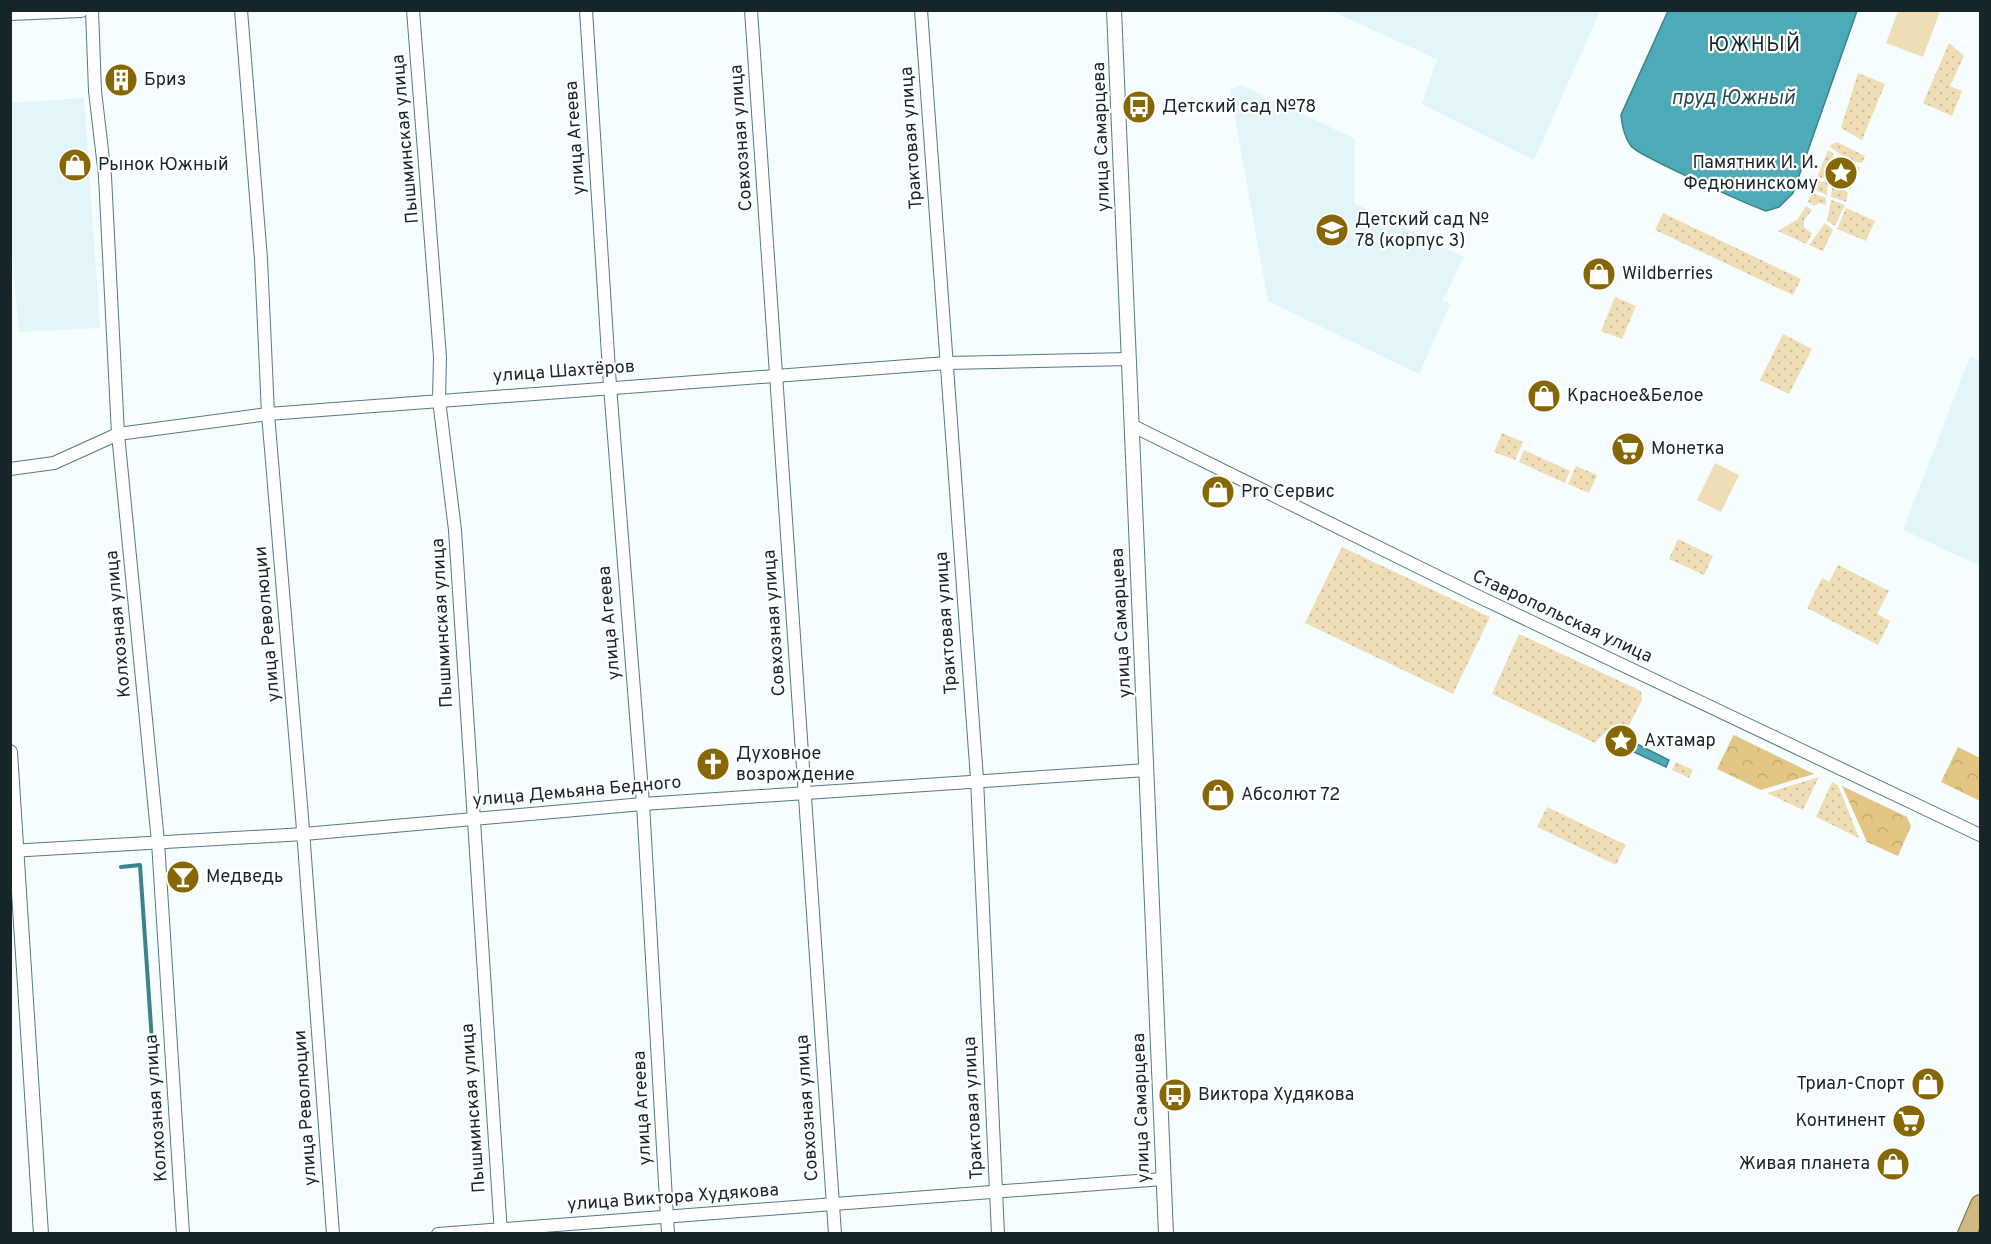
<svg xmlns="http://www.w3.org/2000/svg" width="1991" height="1244" font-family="Overpass,sans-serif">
  <defs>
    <pattern id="green-dots" width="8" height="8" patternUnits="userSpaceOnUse" patternTransform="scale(1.5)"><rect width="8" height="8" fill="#efddb5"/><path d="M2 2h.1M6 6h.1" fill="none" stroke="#ccbe9c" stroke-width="1.8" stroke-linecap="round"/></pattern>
    <pattern id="forest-crowns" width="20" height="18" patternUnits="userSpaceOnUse" patternTransform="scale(1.5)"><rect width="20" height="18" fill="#e4c684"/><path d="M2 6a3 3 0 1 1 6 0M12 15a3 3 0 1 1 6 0" fill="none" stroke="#c3aa72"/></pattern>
  </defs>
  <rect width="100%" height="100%" fill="#f5fdfe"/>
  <g fill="#e2f5f8">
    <polygon points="1331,11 1600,10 1600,11 1534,160 1422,104 1437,59"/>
    <polygon points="1241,85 1355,139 1354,203 1464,257 1443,300 1450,304 1419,374 1268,301 1230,90"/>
    <polygon points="84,98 100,328 19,332 10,227 11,103"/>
    <polygon points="1970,357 1980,361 1980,566 1903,530"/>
  </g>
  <g fill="url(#green-dots)">
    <polygon points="1949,43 1964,56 1950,86 1962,91 1952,116 1923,103"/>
    <polygon points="1858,73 1885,84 1862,140 1841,128"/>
    <polygon points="1837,142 1865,156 1862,163 1849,161 1829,146"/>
    <polygon points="1828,150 1834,154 1824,178 1817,177"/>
    <polygon points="1845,165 1860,167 1850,190 1840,180"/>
    <polygon points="1816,181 1828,182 1827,195 1813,189"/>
    <polygon points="1833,182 1848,193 1846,202 1831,197"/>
    <polygon points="1812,193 1826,198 1826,205 1819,203 1814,206 1808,202"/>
    <polygon points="1831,200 1845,205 1835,226 1827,221"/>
    <polygon points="1806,206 1812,210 1804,220 1804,227 1812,234 1806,244 1778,231 1798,219"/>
    <polygon points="1846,208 1875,221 1866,241 1837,229"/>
    <polygon points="1663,213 1801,279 1793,295 1655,230"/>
    <polygon points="1825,223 1833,230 1823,251 1809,245"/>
    <polygon points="1615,297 1636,306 1622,339 1601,331"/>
    <polygon points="1783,334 1812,349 1789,394 1760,380"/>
    <polygon points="1502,433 1523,442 1515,460 1494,452"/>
    <polygon points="1524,450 1570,471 1565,483 1519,462"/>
    <polygon points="1576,466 1597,475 1589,493 1568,484"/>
    <polygon points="1678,539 1713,556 1704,575 1669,559"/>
    <polygon points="1342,547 1490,617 1453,694 1305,623"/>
    <polygon points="1838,565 1889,591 1877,614 1890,621 1878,645 1807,608 1822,578 1829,582"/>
    <path d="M1519,634L1641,691L1642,700L1628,727C1613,723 1605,732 1595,743L1492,694Z"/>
    <polygon points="1676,762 1693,770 1689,778 1672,770"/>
    <polygon points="1819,777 1803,810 1767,793"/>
    <polygon points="1832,782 1838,785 1859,838 1816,817"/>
    <polygon points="1547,807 1626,845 1616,865 1537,827"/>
  </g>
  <g fill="url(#forest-crowns)">
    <polygon points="1734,734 1734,735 1814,774 1761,790 1717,769"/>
    <polygon points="1958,747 1980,758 1980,801 1941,782"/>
    <polygon points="1842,786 1907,817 1911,826 1898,856 1867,842"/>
  </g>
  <g fill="#efddb5">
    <polygon points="1898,11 1940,11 1923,57 1886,43"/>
    <polygon points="1715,463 1739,475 1721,512 1697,500"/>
  </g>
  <g fill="#4cabb7" stroke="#3c838c" stroke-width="1.5">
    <path d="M1668,11H1857L1793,193L1779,207L1766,211C1749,205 1637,155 1631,146C1625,138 1622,126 1621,115Z"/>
    <polygon points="1637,744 1669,760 1666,767 1634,752"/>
  </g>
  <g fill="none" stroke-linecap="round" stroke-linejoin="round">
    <polyline stroke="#3c838c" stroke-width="4" points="121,867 140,865 153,1056"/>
    <defs>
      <g id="minor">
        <polyline points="92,10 95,91 105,176 118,434 158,842 183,1234"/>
        <polyline points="241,10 261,259 268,414 302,817 333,1234"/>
        <polyline points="413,10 440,357 439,400 455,530 501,1234"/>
        <polyline points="586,10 610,386 643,804 668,1234"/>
        <polyline points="751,10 835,1234"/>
        <polyline points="921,10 977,779 998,1234"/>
        <polyline points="1131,425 1473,594 1980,835"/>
        <polyline points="10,469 54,463 118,434 268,414 947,363 1129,359"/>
        <polyline points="10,851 304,834 643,804 1147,770"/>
        <polyline points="438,1234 1163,1179"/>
      </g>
      <g id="tertiary">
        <polyline points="1114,10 1166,1234"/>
        <polyline points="10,13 81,10"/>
        <polyline points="10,752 41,1234"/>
      </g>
      <polyline id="primary" points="1967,1234 1980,1204"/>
    </defs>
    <use href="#minor" stroke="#55797e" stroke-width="14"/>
    <use href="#tertiary" stroke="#55797e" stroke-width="16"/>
    <use href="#primary" stroke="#79672d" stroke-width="20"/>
    <use href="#minor" stroke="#fff" stroke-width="12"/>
    <use href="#tertiary" stroke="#fff" stroke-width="14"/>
    <use href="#primary" stroke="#cfb983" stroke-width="18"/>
  </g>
  <defs>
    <symbol id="building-disc" viewBox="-11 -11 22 22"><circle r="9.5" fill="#876702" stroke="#fff"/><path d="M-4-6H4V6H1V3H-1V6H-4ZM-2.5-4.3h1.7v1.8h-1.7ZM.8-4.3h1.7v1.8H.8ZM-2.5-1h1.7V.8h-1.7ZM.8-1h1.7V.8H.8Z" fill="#fff"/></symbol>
    <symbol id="bus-disc" viewBox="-11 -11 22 22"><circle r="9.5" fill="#876702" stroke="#fff"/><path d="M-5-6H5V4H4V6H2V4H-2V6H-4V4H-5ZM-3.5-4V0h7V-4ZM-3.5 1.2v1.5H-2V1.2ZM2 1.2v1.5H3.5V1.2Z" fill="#fff"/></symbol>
    <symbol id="shop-disc" viewBox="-11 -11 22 22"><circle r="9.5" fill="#876702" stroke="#fff"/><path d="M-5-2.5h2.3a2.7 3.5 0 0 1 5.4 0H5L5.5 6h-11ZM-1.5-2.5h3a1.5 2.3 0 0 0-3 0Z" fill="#fff"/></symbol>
    <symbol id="sight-disc" viewBox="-11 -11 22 22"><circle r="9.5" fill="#876702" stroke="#fff"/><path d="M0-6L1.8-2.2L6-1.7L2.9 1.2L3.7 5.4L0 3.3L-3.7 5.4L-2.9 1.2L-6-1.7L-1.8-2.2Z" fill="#fff"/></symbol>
    <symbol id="school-disc" viewBox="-11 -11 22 22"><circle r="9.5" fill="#876702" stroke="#fff"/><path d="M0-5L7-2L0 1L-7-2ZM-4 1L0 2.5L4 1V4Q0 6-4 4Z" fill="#fff"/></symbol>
    <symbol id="supermarket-disc" viewBox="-11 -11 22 22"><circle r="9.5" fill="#876702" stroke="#fff"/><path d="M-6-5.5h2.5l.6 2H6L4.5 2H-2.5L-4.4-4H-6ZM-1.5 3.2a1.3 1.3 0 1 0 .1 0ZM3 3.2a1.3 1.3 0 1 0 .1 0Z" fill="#fff"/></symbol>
    <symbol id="church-disc" viewBox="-11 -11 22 22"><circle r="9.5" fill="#876702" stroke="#fff"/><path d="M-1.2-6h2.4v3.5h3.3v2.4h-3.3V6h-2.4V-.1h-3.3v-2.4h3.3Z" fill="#fff"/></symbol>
    <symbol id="bar-disc" viewBox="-11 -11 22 22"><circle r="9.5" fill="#876702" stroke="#fff"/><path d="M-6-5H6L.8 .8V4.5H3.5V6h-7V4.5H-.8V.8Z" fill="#fff"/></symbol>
  </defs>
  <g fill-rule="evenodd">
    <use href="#building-disc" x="102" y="61" width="38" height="38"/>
    <use href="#bus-disc" x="1120" y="88" width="38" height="38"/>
    <use href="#shop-disc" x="56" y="146" width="38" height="38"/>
    <use href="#sight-disc" x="1822" y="154" width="38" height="38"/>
    <use href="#school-disc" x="1313" y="211" width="38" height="38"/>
    <use href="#shop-disc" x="1580" y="255" width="38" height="38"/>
    <use href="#shop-disc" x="1525" y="377" width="38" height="38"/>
    <use href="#supermarket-disc" x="1609" y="430" width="38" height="38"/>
    <use href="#shop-disc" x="1199" y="473" width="38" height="38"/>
    <use href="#sight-disc" x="1602" y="722" width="38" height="38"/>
    <use href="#church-disc" x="694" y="745" width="38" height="38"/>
    <use href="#shop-disc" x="1199" y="776" width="38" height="38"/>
    <use href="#bar-disc" x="164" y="858" width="38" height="38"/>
    <use href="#shop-disc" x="1909" y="1065" width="38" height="38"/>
    <use href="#bus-disc" x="1156" y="1076" width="38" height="38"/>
    <use href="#supermarket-disc" x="1890" y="1102" width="38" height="38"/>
    <use href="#shop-disc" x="1874" y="1145" width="38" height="38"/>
  </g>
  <g text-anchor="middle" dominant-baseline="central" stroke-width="4.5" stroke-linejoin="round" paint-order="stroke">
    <g font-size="18" fill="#162527" stroke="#fff" text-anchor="start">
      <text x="144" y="80">Бриз</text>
      <text x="1162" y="107">Детский сад №78</text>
      <text x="1818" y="163" text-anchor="end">Памятник И. И.<tspan x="1818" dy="21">Федюнинскому</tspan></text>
      <text x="98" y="165">Рынок Южный</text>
      <text x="1355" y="220">Детский сад №<tspan x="1355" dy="21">78 (корпус 3)</tspan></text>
      <text x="1622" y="274">Wildberries</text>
      <text x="1567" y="396">Красное&amp;Белое</text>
      <text x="1651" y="449">Монетка</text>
      <text x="1241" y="492">Pro Сервис</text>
      <text x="1644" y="741">Ахтамар</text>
      <text x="736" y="754">Духовное<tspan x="736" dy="21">возрождение</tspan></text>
      <text x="1241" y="795">Абсолют 72</text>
      <text x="206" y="877">Медведь</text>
      <text x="1905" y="1084" text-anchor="end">Триал-Спорт</text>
      <text x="1198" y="1095">Виктора Худякова</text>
      <text x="1886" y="1121" text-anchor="end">Континент</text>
      <text x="1870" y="1164" text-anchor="end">Живая планета</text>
    </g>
    <g font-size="18" fill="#162527" stroke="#fff">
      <text transform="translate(1102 137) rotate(-92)">улица Самарцева</text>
      <text transform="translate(576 138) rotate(-94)">улица Агеева</text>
      <text transform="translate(742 138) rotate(-94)">Совхозная улица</text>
      <text transform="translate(912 138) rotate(-94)">Трактовая улица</text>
      <text transform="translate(406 139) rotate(-95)">Пышминская улица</text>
      <text transform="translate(564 372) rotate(-4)">улица Шахтёров</text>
      <text transform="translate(1562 617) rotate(25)">Ставропольская улица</text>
      <text transform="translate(443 623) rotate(-93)">Пышминская улица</text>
      <text transform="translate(610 623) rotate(-95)">улица Агеева</text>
      <text transform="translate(775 623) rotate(-94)">Совхозная улица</text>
      <text transform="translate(947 623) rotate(-94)">Трактовая улица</text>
      <text transform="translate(1122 623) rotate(-93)">улица Самарцева</text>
      <text transform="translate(119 624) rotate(-95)">Колхозная улица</text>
      <text transform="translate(268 624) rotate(-95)">улица Революции</text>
      <text transform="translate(577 792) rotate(-5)">улица Демьяна Бедного</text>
      <text transform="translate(157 1108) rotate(-94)">Колхозная улица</text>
      <text transform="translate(306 1108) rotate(-94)">улица Революции</text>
      <text transform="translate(474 1108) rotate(-94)">Пышминская улица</text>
      <text transform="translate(643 1108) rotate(-93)">улица Агеева</text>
      <text transform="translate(808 1108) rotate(-94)">Совхозная улица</text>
      <text transform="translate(974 1108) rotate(-93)">Трактовая улица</text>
      <text transform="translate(1142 1108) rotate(-92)">улица Самарцева</text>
      <text transform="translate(673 1198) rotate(-4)">улица Виктора Худякова</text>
    </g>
    <g font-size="20" letter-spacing="1.5" fill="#162527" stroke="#fff">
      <text x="1755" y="46">ЮЖНЫЙ</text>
    </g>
    <g font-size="20" font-style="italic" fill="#204b50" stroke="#fff">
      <text x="1733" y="99">пруд Южный</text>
    </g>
  </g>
  <rect width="1991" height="1244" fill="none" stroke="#162527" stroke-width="24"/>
</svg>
